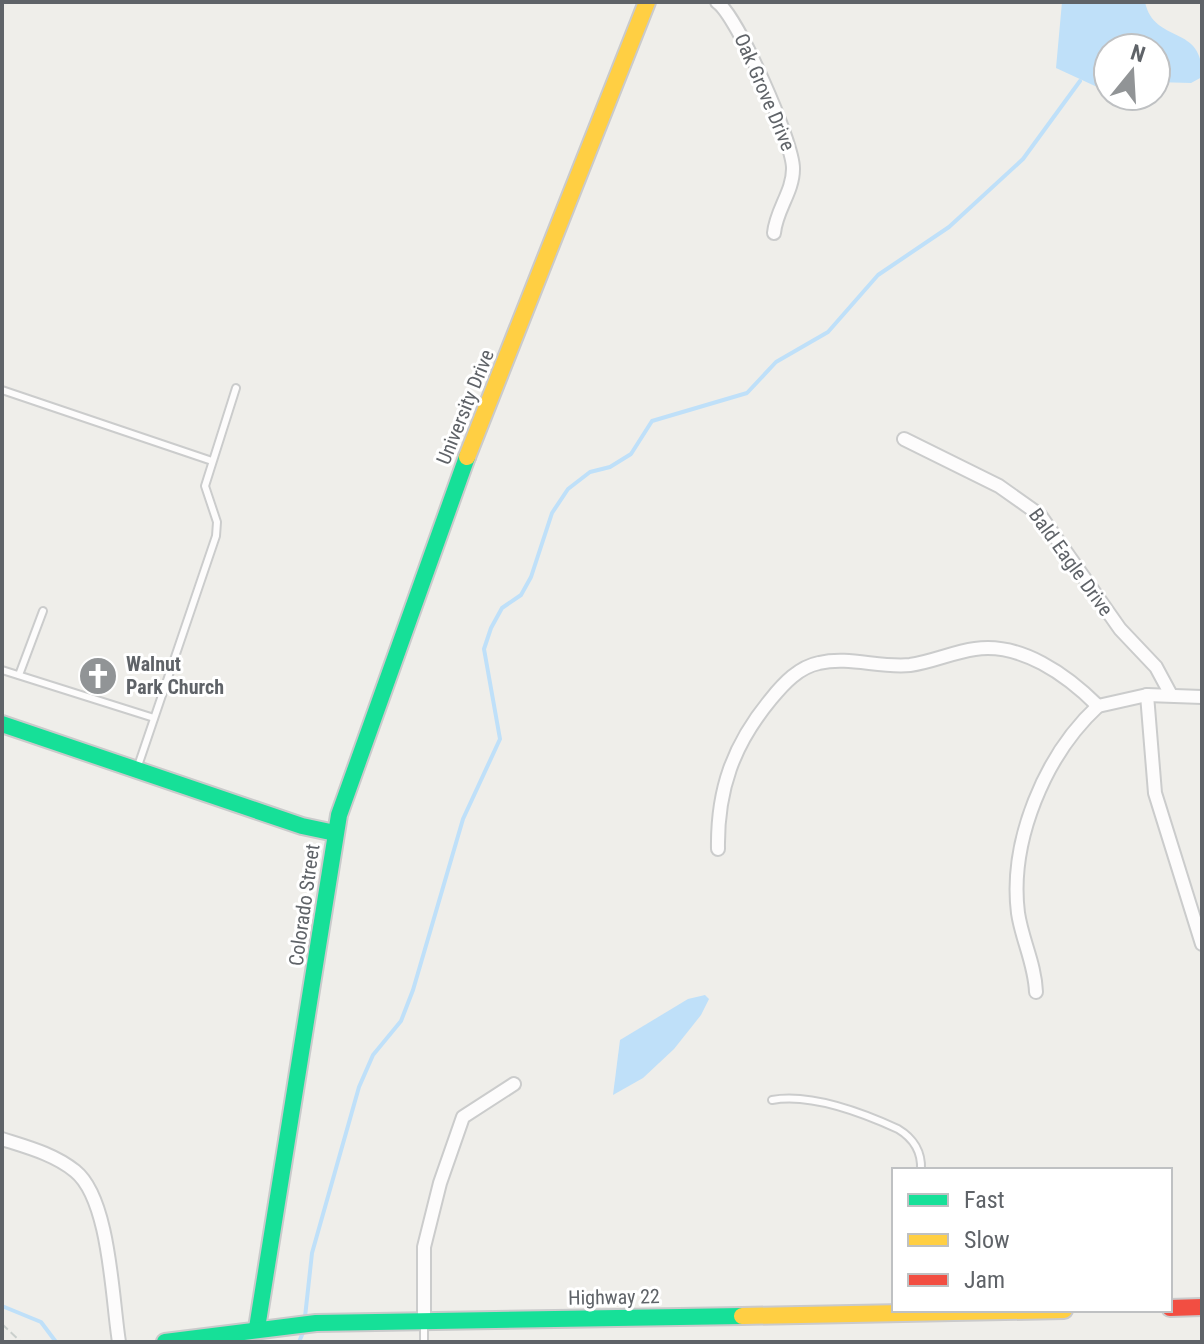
<svg xmlns="http://www.w3.org/2000/svg" width="1204" height="1344" font-family="'Roboto Condensed',sans-serif">
  <rect width="100%" height="100%" fill="#efeeea"/>
  <g fill="#bfe0f9">
    <path d="M1062,2H1145C1154,45 1204,23 1202,77L1191,83L1156,82V48H1108V92L1056,68Z"/>
    <polygon points="705,995 709,999 701,1015 674,1049 643,1078 613,1095 620,1040 688,999"/>
  </g>
  <g fill="none" stroke-linecap="round" stroke-linejoin="round">
    <g stroke="#bfe0f9" stroke-width="4">
      <polyline points="2,1306 41,1322 56,1342"/>
      <polyline points="305,1317 312,1253 359,1087 373,1055 401,1021 413,990 463,819 500,739 484,649 491,628 502,608 521,595 531,577 552,513 568,489 590,472 610,467 631,454 652,421 747,393 776,362 828,332 878,275 949,227 1023,159 1080,81"/>
      <polyline points="299,1342 304,1330"/>
    </g>
    <defs>
      <g id="lane">
        <polyline points="2,390 212,461"/>
        <polyline points="2,670 154,718"/>
        <polyline points="19,675 43,611"/>
        <polyline points="138,766 216,536 217,522 205,486 236,388"/>
        <path d="M772,1100C811,1093 863,1113 898,1129C913,1138 922,1152 921,1170"/>
        <polyline points="424,1324 424,1342"/>
      </g>
      <g id="street">
        <path d="M717,2C737,15 794,144 793,169C793,192 776,210 774,233"/>
        <polyline points="904,439 999,486 1040,515 1120,629 1156,667 1170,693"/>
        <polyline points="1147,695 1155,793 1202,944"/>
        <path d="M718,849C717,790 733,745 771,699C784,683 799,667 819,663C849,656 879,668 910,665C932,662 953,652 975,649C1021,642 1067,675 1098,706L1147,695L1202,697"/>
        <path d="M1036,992C1035,964 1022,940 1018,913C1009,841 1045,755 1098,706"/>
        <path d="M2,1139C27,1147 54,1154 75,1171C110,1199 112,1299 119,1342"/>
        <polyline points="424,1320 424,1247 440,1183 463,1117 514,1084"/>
      </g>
      <g id="fast">
        <polyline points="2,724 302,826 335,833"/>
        <polyline points="257,1328 339,815 467,457"/>
        <polyline points="165,1342 316,1323 742,1316"/>
      </g>
      <g id="slow">
        <polyline points="467,457 647,2"/>
        <polyline points="742,1316 1064,1310"/>
      </g>
      <polyline id="jam" points="1170,1308 1202,1307"/>
    </defs>
    <use href="#lane" stroke="#cbcccc" stroke-width="10"/>
    <use href="#street" stroke="#cbcccc" stroke-width="16"/>
    <use href="#fast" stroke="#cacacb" stroke-width="20"/>
    <use href="#slow" stroke="#cacacb" stroke-width="20"/>
    <use href="#jam" stroke="#cacacb" stroke-width="20"/>
    <polyline stroke="#cacfcc" stroke-width="2" stroke-dasharray="8 4" stroke-linecap="butt" points="2,1324 21,1342"/>
    <use href="#lane" stroke="#fdfcfc" stroke-width="6"/>
    <use href="#street" stroke="#fdfcfc" stroke-width="12"/>
    <use href="#fast" stroke="#16e098" stroke-width="16"/>
    <use href="#slow" stroke="#ffcf43" stroke-width="16"/>
    <use href="#jam" stroke="#f24e42" stroke-width="16"/>
  </g>
  <defs>
    <symbol id="church-disc" viewBox="-11 -11 22 22"><circle r="9.5" fill="#919496" stroke="#fff"/><path d="M-1.2-6h2.4v3.5h3.3v2.4h-3.3V6h-2.4V-.1h-3.3v-2.4h3.3Z" fill="#fff"/></symbol>
  </defs>
  <g fill-rule="evenodd">
    <use href="#church-disc" x="76" y="654" width="44" height="44"/>
  </g>
  <g text-anchor="middle" dominant-baseline="central" stroke-width="6" stroke-linejoin="round" paint-order="stroke">
    <g font-size="20" fill="#5f6368" stroke="#fff">
      <text transform="translate(765 92) rotate(67)">Oak Grove Drive</text>
      <text transform="translate(465 407) rotate(-68)">University Drive</text>
      <text transform="translate(1071 562) rotate(54)">Bald Eagle Drive</text>
      <text transform="translate(304 905) rotate(-82)">Colorado Street</text>
      <text transform="translate(614 1297) rotate(-1)">Highway 22</text>
    </g>
    <g font-size="20" font-weight="bold" fill="#5f6368" stroke="#fff" text-anchor="start">
      <text x="126" y="664">Walnut<tspan x="126" dy="23">Park Church</tspan></text>
    </g>
  </g>
  <rect width="1204" height="1344" fill="none" stroke="#5f6368" stroke-width="8"/>
  <rect x="892" y="1168" width="280" height="144" fill="#ffffff" stroke="#bfc1c3" stroke-width="2"/>
  <rect x="908" y="1194" width="40" height="12" fill="#16e098" stroke="#bfc1c3" stroke-width="2"/>
  <text x="964" y="1208" font-size="24" fill="#5f6368">Fast</text>
  <rect x="908" y="1234" width="40" height="12" fill="#ffcf43" stroke="#bfc1c3" stroke-width="2"/>
  <text x="964" y="1248" font-size="24" fill="#5f6368">Slow</text>
  <rect x="908" y="1274" width="40" height="12" fill="#f24e42" stroke="#bfc1c3" stroke-width="2"/>
  <text x="964" y="1288" font-size="24" fill="#5f6368">Jam</text>
  <g transform="translate(1132 72) rotate(18)"><circle r="38" fill="#ffffff" stroke="#bfc1c3" stroke-width="2"/>
  <path d="M0-6L14 30L0 20L-14 30Z" fill="#919496"/>
  <text y="-12" font-size="22" font-weight="bold" text-anchor="middle" fill="#5f6368">N</text>
  </g>
</svg>
